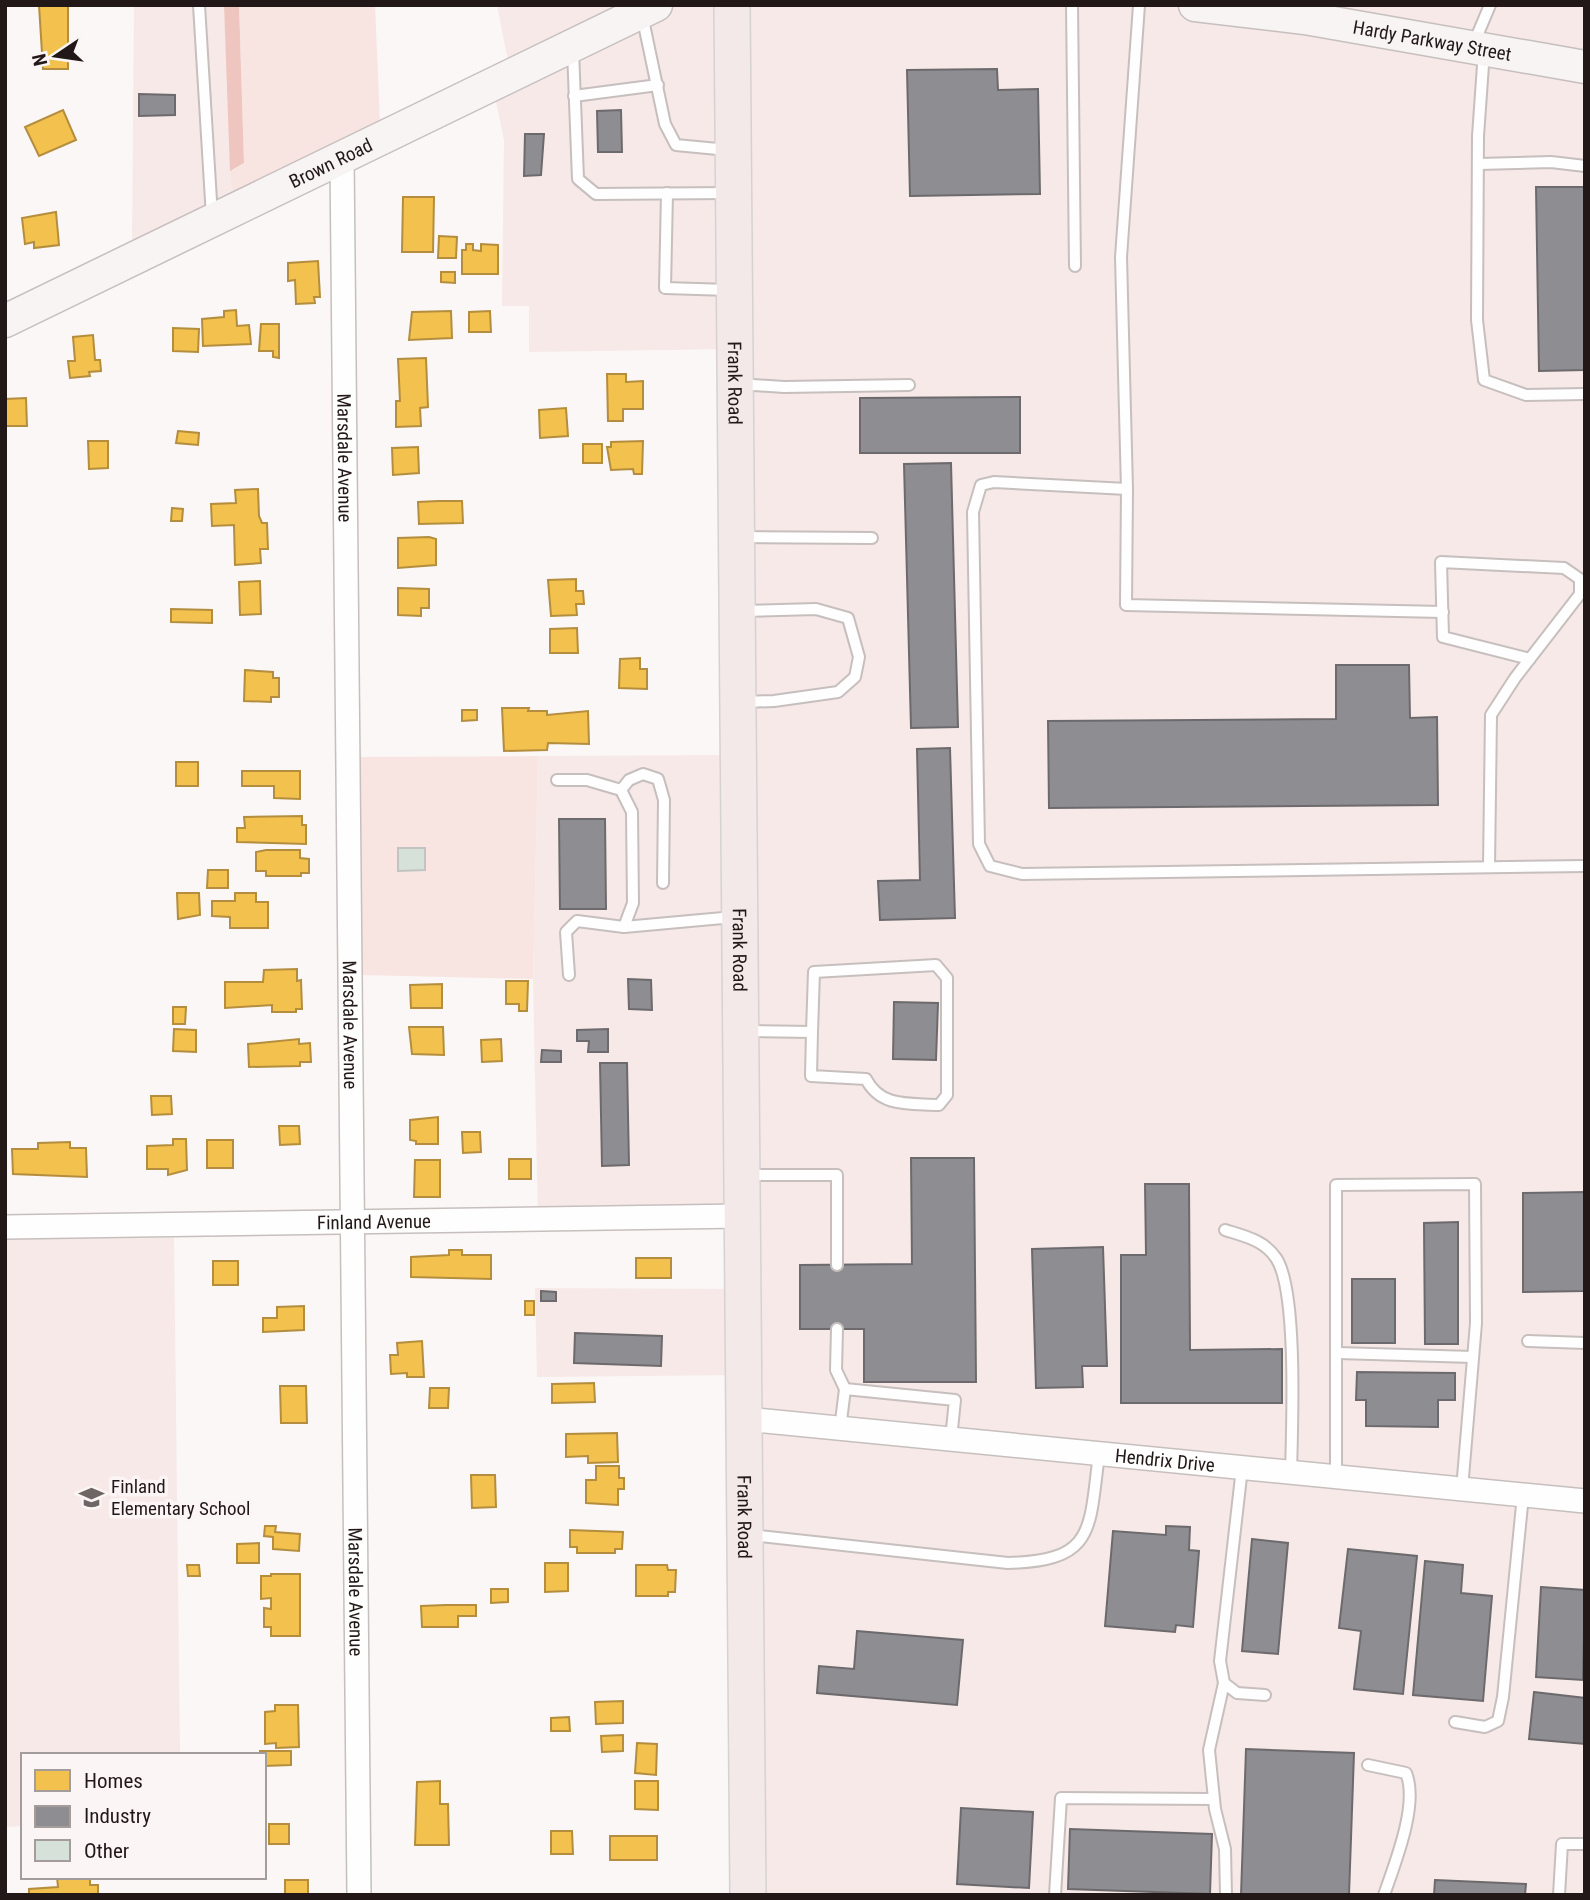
<svg xmlns="http://www.w3.org/2000/svg" width="1590" height="1900" font-family="'Roboto Condensed',sans-serif">
  <rect width="100%" height="100%" fill="#faf7f6"/>
  <g fill="#f7e9e7">
    <polygon points="134,5 224,5 233,194 132,244"/>
    <polygon points="497,5 1585,5 1585,1895 746,1895 740,1375 537,1377 535,1288 732,1289 733,1222 538,1223 533,979 538,756 737,755 730,349 529,352 529,306 502,306 504,140 490,73 508,61"/>
    <polygon points="174,1238 180,1755 23,1755 23,1826 5,1827 5,1239"/>
  </g>
  <g fill="#f8e5e2">
    <polygon points="239,5 375,5 380,122 233,194 230,171 244,163"/>
    <polygon points="538,756 533,979 359,975 357,757"/>
  </g>
  <polygon fill="#efc5c0" points="224,5 239,5 244,163 230,171"/>
  <g fill="#f2c14e" stroke="#b48e3e" stroke-width="2">
    <polygon points="39,5 68,5 68,69 43,69"/>
    <polygon points="63,110 76,140 39,156 25,127"/>
    <polygon points="403,197 434,197 433,252 402,252"/>
    <polygon points="56,212 59,245 34,248 34,242 25,244 22,218"/>
    <polygon points="439,236 457,237 456,258 438,258"/>
    <polygon points="466,244 473,244 473,250 481,251 481,244 498,245 498,274 462,274 462,250 466,250"/>
    <polygon points="318,261 320,297 314,297 315,303 296,304 295,280 288,281 288,263"/>
    <polygon points="441,272 455,272 455,283 441,282"/>
    <polygon points="236,310 237,326 249,325 251,344 203,346 202,319 224,317 224,311"/>
    <polygon points="451,311 452,338 409,340 412,312"/>
    <polygon points="490,311 491,332 469,332 469,312"/>
    <polygon points="261,324 279,324 279,358 273,357 273,351 259,351"/>
    <polygon points="173,328 199,329 198,352 173,351"/>
    <polygon points="93,335 95,360 100,360 101,371 89,372 90,376 70,378 68,361 75,361 73,337"/>
    <polygon points="426,358 428,407 420,408 421,426 396,427 396,401 400,401 398,359"/>
    <polygon points="607,374 626,374 626,382 643,381 643,409 623,409 623,421 608,421"/>
    <polygon points="26,398 27,426 5,426 5,399"/>
    <polygon points="566,408 568,436 540,438 539,410"/>
    <polygon points="178,431 199,433 198,445 176,443"/>
    <polygon points="88,441 108,441 108,468 89,469"/>
    <polygon points="643,441 642,474 634,474 633,469 611,470 607,447 611,447 611,442"/>
    <rect x="583" y="444" width="19" height="19"/>
    <polygon points="418,447 419,473 393,475 392,448"/>
    <polygon points="258,489 259,516 262,523 267,523 268,549 260,549 261,563 235,565 234,525 212,526 211,504 236,503 235,490"/>
    <polygon points="438,501 462,501 463,523 419,524 418,502"/>
    <polygon points="172,508 183,509 182,521 171,521"/>
    <polygon points="429,537 436,539 436,565 398,568 398,538"/>
    <polygon points="576,579 576,591 583,591 584,604 576,604 577,615 551,616 548,580"/>
    <polygon points="260,581 261,614 240,615 239,582"/>
    <polygon points="398,588 429,589 429,608 421,608 421,616 398,615"/>
    <polygon points="171,609 212,610 212,623 171,622"/>
    <polygon points="577,628 578,653 550,653 550,629"/>
    <polygon points="640,658 640,669 647,669 647,689 619,688 620,659"/>
    <polygon points="245,670 273,672 273,678 279,678 279,697 271,697 271,702 244,701"/>
    <polygon points="502,708 529,708 528,711 547,711 547,715 588,711 589,744 548,743 547,750 504,751"/>
    <polygon points="462,710 477,710 477,720 462,721"/>
    <rect x="176" y="762" width="22" height="24"/>
    <polygon points="242,771 300,771 300,799 274,798 274,786 242,786"/>
    <polygon points="302,816 302,825 306,825 306,844 237,842 237,828 245,828 244,817"/>
    <polygon points="266,850 300,850 300,858 309,859 309,873 301,873 301,876 266,876 266,871 256,871 256,852"/>
    <polygon points="208,870 228,870 228,888 207,888"/>
    <polygon points="177,893 199,893 200,915 178,919"/>
    <polygon points="235,893 256,893 256,902 268,902 268,928 230,928 230,917 212,916 212,901 235,901"/>
    <polygon points="297,969 297,981 301,980 302,1009 296,1009 296,1012 272,1012 272,1005 225,1008 225,982 263,982 264,970"/>
    <polygon points="506,981 528,981 527,1011 519,1011 519,1004 506,1004"/>
    <polygon points="442,984 442,1008 411,1008 410,985"/>
    <polygon points="173,1007 186,1007 185,1024 173,1024"/>
    <polygon points="409,1027 443,1027 444,1055 412,1054"/>
    <polygon points="174,1029 196,1030 196,1052 173,1051"/>
    <polygon points="299,1039 299,1044 310,1043 311,1062 300,1062 300,1066 249,1067 248,1044"/>
    <polygon points="501,1039 502,1061 482,1062 481,1040"/>
    <polygon points="151,1096 171,1096 172,1114 152,1115"/>
    <polygon points="438,1117 438,1144 416,1144 416,1141 410,1140 410,1120"/>
    <polygon points="279,1126 299,1126 300,1144 280,1145"/>
    <polygon points="462,1132 480,1132 481,1152 463,1153"/>
    <polygon points="173,1139 186,1139 187,1170 168,1175 168,1169 147,1169 147,1146 173,1145"/>
    <rect x="207" y="1140" width="26" height="28"/>
    <polygon points="70,1142 70,1148 86,1148 87,1177 13,1174 12,1149 38,1149 38,1143"/>
    <rect x="509" y="1159" width="22" height="20"/>
    <polygon points="415,1160 440,1160 440,1197 414,1197"/>
    <polygon points="449,1250 462,1250 462,1255 491,1255 491,1279 411,1277 411,1257 449,1255"/>
    <rect x="636" y="1258" width="35" height="20"/>
    <rect x="213" y="1261" width="25" height="24"/>
    <rect x="525" y="1301" width="9" height="14"/>
    <polygon points="304,1306 304,1330 263,1332 263,1318 277,1318 277,1307"/>
    <polygon points="422,1341 424,1377 407,1377 407,1373 391,1374 390,1355 398,1355 397,1343"/>
    <polygon points="594,1383 595,1402 552,1403 552,1384"/>
    <polygon points="280,1386 306,1386 307,1423 281,1423"/>
    <polygon points="430,1388 449,1388 448,1408 429,1408"/>
    <polygon points="617,1433 618,1462 588,1463 588,1456 566,1457 566,1434"/>
    <polygon points="596,1466 619,1466 619,1478 624,1478 624,1489 618,1489 618,1505 586,1503 586,1480 596,1480"/>
    <polygon points="471,1475 495,1475 496,1507 472,1508"/>
    <polygon points="265,1526 276,1526 275,1532 300,1534 299,1551 273,1549 273,1537 264,1536"/>
    <polygon points="570,1530 623,1532 622,1549 615,1549 615,1553 577,1553 577,1547 570,1547"/>
    <polygon points="259,1543 259,1563 237,1563 237,1544"/>
    <polygon points="545,1563 568,1563 568,1591 545,1592"/>
    <polygon points="187,1565 199,1565 200,1576 188,1576"/>
    <polygon points="636,1565 667,1565 668,1570 676,1570 675,1592 668,1592 668,1596 636,1596"/>
    <polygon points="271,1574 300,1574 300,1636 271,1636 271,1627 264,1627 264,1608 271,1609 271,1598 261,1599 261,1576 271,1576"/>
    <polygon points="491,1589 508,1589 508,1602 491,1603"/>
    <polygon points="446,1605 476,1605 476,1616 458,1616 458,1627 422,1627 421,1606"/>
    <polygon points="623,1701 623,1723 596,1724 595,1702"/>
    <polygon points="275,1705 298,1705 299,1747 276,1748 276,1743 265,1744 265,1712 275,1711"/>
    <polygon points="569,1717 570,1731 551,1731 551,1718"/>
    <polygon points="623,1735 623,1751 602,1752 601,1736"/>
    <polygon points="637,1743 657,1744 656,1775 635,1773"/>
    <polygon points="260,1751 291,1751 291,1765 264,1766 264,1755 260,1755"/>
    <polygon points="440,1781 440,1804 448,1804 449,1845 415,1845 417,1782"/>
    <polygon points="635,1781 658,1781 658,1810 635,1809"/>
    <rect x="269" y="1824" width="20" height="20"/>
    <polygon points="551,1831 572,1831 573,1854 551,1854"/>
    <rect x="610" y="1836" width="47" height="24"/>
    <polygon points="57,1877 90,1877 90,1885 98,1885 98,1895 29,1895 29,1889 58,1887"/>
    <rect x="285" y="1880" width="23" height="15"/>
  </g>
  <g fill="#8d8d92" stroke="#6d6a6d" stroke-width="2">
    <polygon points="997,69 998,90 1038,89 1040,194 910,196 907,70"/>
    <polygon points="139,94 175,95 175,115 139,116"/>
    <polygon points="621,110 622,152 598,152 597,111"/>
    <polygon points="525,134 544,134 541,175 524,176"/>
    <polygon points="1536,187 1585,187 1585,370 1539,371"/>
    <polygon points="1020,397 1020,453 860,453 860,398"/>
    <polygon points="951,463 958,727 911,728 904,464"/>
    <polygon points="1336,665 1409,665 1410,718 1437,717 1438,805 1049,808 1048,721 1336,719"/>
    <polygon points="950,748 955,918 880,920 878,881 920,880 917,749"/>
    <polygon points="559,819 605,819 606,909 560,909"/>
    <polygon points="628,979 651,980 652,1010 629,1009"/>
    <polygon points="894,1002 938,1003 936,1060 893,1059"/>
    <polygon points="608,1029 608,1052 588,1052 589,1041 577,1041 577,1030"/>
    <polygon points="542,1050 561,1051 561,1062 541,1062"/>
    <polygon points="600,1063 627,1063 629,1165 602,1166"/>
    <polygon points="911,1158 974,1158 976,1382 864,1382 864,1329 800,1329 800,1265 912,1264"/>
    <polygon points="1145,1184 1189,1184 1190,1350 1282,1349 1282,1403 1121,1403 1121,1255 1146,1255"/>
    <polygon points="1585,1192 1585,1291 1523,1292 1523,1193"/>
    <polygon points="1458,1222 1458,1344 1425,1344 1424,1223"/>
    <polygon points="1103,1247 1107,1366 1082,1366 1083,1387 1036,1388 1032,1249"/>
    <rect x="1352" y="1279" width="43" height="64"/>
    <polygon points="541,1291 556,1292 556,1301 541,1301"/>
    <polygon points="575,1333 662,1336 661,1366 574,1363"/>
    <polygon points="1357,1372 1455,1373 1455,1400 1438,1400 1438,1427 1366,1426 1366,1400 1356,1400"/>
    <polygon points="1166,1526 1190,1527 1189,1550 1199,1551 1193,1627 1176,1625 1175,1632 1105,1626 1113,1531 1166,1535"/>
    <polygon points="1252,1539 1288,1543 1278,1654 1242,1651"/>
    <polygon points="1348,1549 1417,1556 1403,1694 1354,1689 1361,1631 1339,1628"/>
    <polygon points="1425,1561 1463,1565 1461,1593 1492,1596 1483,1701 1413,1695"/>
    <polygon points="1541,1587 1585,1590 1583,1680 1536,1677"/>
    <polygon points="857,1631 963,1640 957,1705 817,1693 819,1666 854,1669"/>
    <polygon points="1534,1692 1585,1698 1585,1744 1529,1739"/>
    <polygon points="1246,1749 1354,1753 1349,1895 1241,1895"/>
    <polygon points="961,1808 1033,1812 1029,1888 957,1884"/>
    <polygon points="1070,1829 1212,1834 1210,1894 1068,1889"/>
    <polygon points="1435,1880 1526,1884 1525,1895 1434,1895"/>
  </g>
  <polygon fill="#d6e2d9" stroke="#c2c4c1" stroke-width="2" points="398,848 425,848 425,870 398,871"/>
  <g fill="none" stroke-linecap="round" stroke-linejoin="round">
    <defs>
      <g id="lane">
        <polyline points="199,5 212,217"/>
        <polyline points="1072,5 1075,266"/>
        <polyline points="1139,5 1121,257 1127,489 994,482 981,485 973,512 979,844 990,866 1022,874 1585,866"/>
        <polyline points="642,15 665,124 676,145 728,150"/>
        <polyline points="1474,43 1490,5"/>
        <polyline points="573,50 578,179 596,194 729,193"/>
        <polyline points="1484,51 1478,136 1477,320 1484,380 1526,395 1585,394"/>
        <polyline points="574,96 658,85"/>
        <polyline points="1479,164 1551,162 1585,166"/>
        <polyline points="667,193 665,288 729,290"/>
        <polyline points="739,384 784,387 909,385"/>
        <polyline points="1127,489 1126,605 1443,612"/>
        <polyline points="740,537 872,538"/>
        <polyline points="741,611 816,609 848,618 859,657 855,677 838,692 774,701 742,702"/>
        <polyline points="557,780 587,780 621,790 632,812 633,903 624,927"/>
        <polyline points="621,790 629,780 643,774 658,779 664,800 663,883"/>
        <polyline points="1489,867 1491,715 1515,678 1580,594 1580,579 1564,568 1441,562 1443,637 1530,659"/>
        <polyline points="569,975 566,932 577,921 624,927 734,917"/>
        <path d="M744,1031L812,1032L811,1076L866,1079C881,1108 909,1103 939,1105L947,1095V978L936,965L814,972L812,1032"/>
        <polyline points="748,1175 837,1175 837,1265"/>
        <path d="M1225,1230C1244,1236 1264,1240 1276,1258C1298,1290 1292,1430 1291,1473"/>
        <polyline points="837,1329 836,1370 845,1389"/>
        <polyline points="1528,1341 1585,1343"/>
        <polyline points="1338,1353 1473,1357"/>
        <polyline points="840,1429 845,1389 955,1400 951,1439"/>
        <polyline points="1242,1468 1220,1661 1224,1683 1237,1693 1265,1695"/>
        <polyline points="1336,1477 1336,1185 1475,1184 1476,1323 1462,1489"/>
        <path d="M751,1535L1008,1563C1096,1561 1089,1529 1099,1454"/>
        <polyline points="1224,1683 1209,1750 1215,1809 1225,1849 1226,1895"/>
        <polyline points="1455,1722 1485,1727 1498,1721 1503,1697 1523,1495"/>
        <path d="M1368,1765L1406,1773C1419,1804 1395,1863 1384,1895"/>
        <polyline points="1055,1895 1061,1798 1213,1799"/>
        <polyline points="1559,1895 1562,1844 1585,1844"/>
      </g>
      <g id="street">
        <path id="s1" d="M342,157L359,1895"/>
        <path id="s2" d="M5,1227L742,1216"/>
        <path id="s3" d="M745,1419L1585,1501"/>
      </g>
      <g id="secondary">
        <path id="s4" d="M1195,5L1305,18L1585,67"/>
        <path id="s5" d="M5,321L656,5"/>
      </g>
      <g id="primary">
        <path id="s6" d="M732,5L748,1895"/>
      </g>
    </defs>
    <use href="#lane" stroke="#c6bfbe" stroke-width="14"/>
    <use href="#street" stroke="#c6bfbe" stroke-width="26"/>
    <use href="#secondary" stroke="#c6bfbe" stroke-width="35"/>
    <use href="#primary" stroke="#d6d2d2" stroke-width="38"/>
    <use href="#lane" stroke="#fefefe" stroke-width="10"/>
    <use href="#street" stroke="#fefefe" stroke-width="23"/>
    <use href="#secondary" stroke="#f7f4f3" stroke-width="32"/>
    <use href="#primary" stroke="#f2e9e8" stroke-width="35"/>
  </g>
  <defs>
    <symbol id="school-bare" viewBox="-9 -9 18 18"><path d="M0-5L7-2L0 1L-7-2ZM-4 1L0 2.5L4 1V4Q0 6-4 4Z" fill="#6e6665" stroke="#fbf6f5" stroke-width="2.5" paint-order="stroke"/></symbol>
  </defs>
  <g fill-rule="evenodd">
    <use href="#school-bare" x="74" y="1480" width="35" height="35"/>
  </g>
  <g text-anchor="middle" dominant-baseline="central" stroke-width="7" stroke-linejoin="round" paint-order="stroke">
    <g font-size="19" fill="#221817" stroke="#fbf6f5">
      <text stroke="none"><textPath href="#s4" startOffset="240">Hardy Parkway Street</textPath></text>
      <text stroke="none"><textPath href="#s5" startOffset="362">Brown Road</textPath></text>
      <text stroke="none"><textPath href="#s6" startOffset="378">Frank Road</textPath></text>
      <text stroke="none"><textPath href="#s1" startOffset="301">Marsdale Avenue</textPath></text>
      <text stroke="none"><textPath href="#s6" startOffset="945">Frank Road</textPath></text>
      <text stroke="none"><textPath href="#s1" startOffset="868">Marsdale Avenue</textPath></text>
      <text stroke="none"><textPath href="#s2" startOffset="369">Finland Avenue</textPath></text>
      <text stroke="none"><textPath href="#s3" startOffset="422">Hendrix Drive</textPath></text>
      <text stroke="none"><textPath href="#s6" startOffset="1512">Frank Road</textPath></text>
      <text stroke="none"><textPath href="#s1" startOffset="1435">Marsdale Avenue</textPath></text>
    </g>
    <g font-size="19" fill="#221817" stroke="#fbf6f5" text-anchor="start">
      <text x="111" y="1486">Finland<tspan x="111" dy="22">Elementary School</tspan></text>
    </g>
  </g>
  <rect width="1590" height="1900" fill="none" stroke="#221817" stroke-width="14"/>
  <rect x="21" y="1753" width="245" height="126" fill="#fbf6f5" stroke="#a49d9c" stroke-width="2"/>
  <rect x="35" y="1770" width="35" height="21" fill="#f2c14e" stroke="#a49d9c" stroke-width="2"/>
  <text x="84" y="1788" font-size="21" fill="#221817">Homes</text>
  <rect x="35" y="1806" width="35" height="21" fill="#8d8d92" stroke="#a49d9c" stroke-width="2"/>
  <text x="84" y="1823" font-size="21" fill="#221817">Industry</text>
  <rect x="35" y="1840" width="35" height="21" fill="#d6e2d9" stroke="#a49d9c" stroke-width="2"/>
  <text x="84" y="1858" font-size="21" fill="#221817">Other</text>
  <g transform="translate(56 56) rotate(257)" stroke="#fbf6f5" stroke-width="5" paint-order="stroke">
  <path d="M0-5L12 26L0 18L-12 26Z" fill="#221817"/>
  <text y="-10" font-size="19" font-weight="bold" text-anchor="middle" fill="#221817">N</text>
  </g>
</svg>
